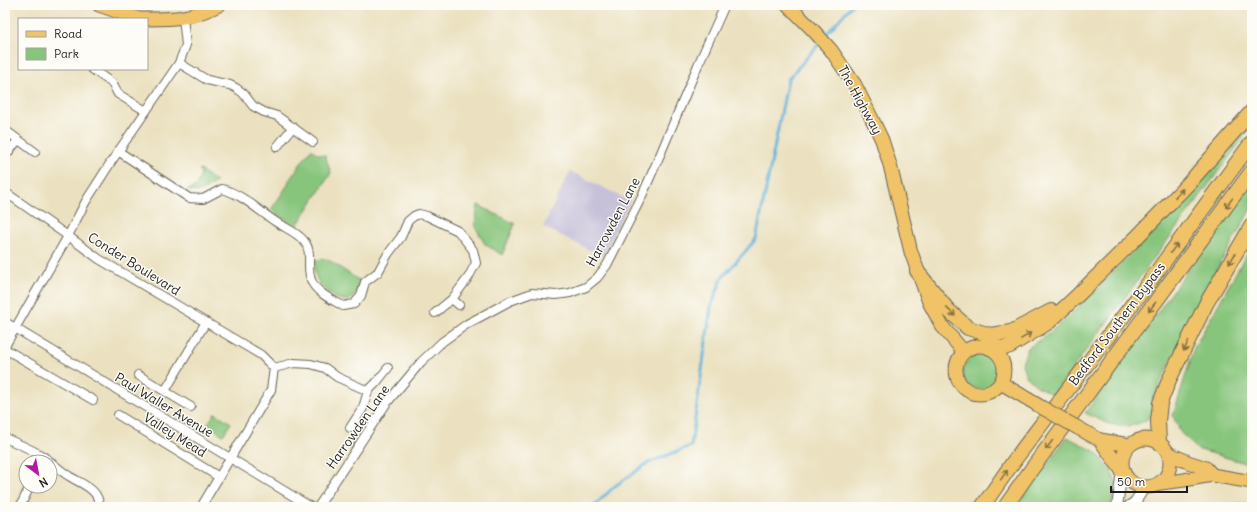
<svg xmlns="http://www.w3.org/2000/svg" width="1257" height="512" font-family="Delius,sans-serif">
  <rect width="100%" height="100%" fill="#fdfcf7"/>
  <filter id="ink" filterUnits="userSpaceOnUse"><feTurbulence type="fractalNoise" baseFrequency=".025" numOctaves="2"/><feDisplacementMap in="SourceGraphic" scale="8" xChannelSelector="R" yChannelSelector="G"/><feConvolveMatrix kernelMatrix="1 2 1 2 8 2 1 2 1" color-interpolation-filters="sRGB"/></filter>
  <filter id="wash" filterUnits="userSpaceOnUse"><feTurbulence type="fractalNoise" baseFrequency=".012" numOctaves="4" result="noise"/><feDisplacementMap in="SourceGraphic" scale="16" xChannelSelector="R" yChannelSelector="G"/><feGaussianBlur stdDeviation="0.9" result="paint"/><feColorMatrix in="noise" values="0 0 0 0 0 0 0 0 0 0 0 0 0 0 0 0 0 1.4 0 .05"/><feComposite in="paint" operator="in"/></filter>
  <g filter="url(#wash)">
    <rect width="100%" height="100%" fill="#ebe1c0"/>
    <g fill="#c6c0d9">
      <polygon points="570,171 630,201 602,256 543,227"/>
      <polygon points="1242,502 1252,503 1252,507 1188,507"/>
    </g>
    <g fill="#87c57b" stroke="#52704c">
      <polygon points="1252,116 1252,126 1053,395 1037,386 1026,376 1022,364 1027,349 1062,323 1134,251"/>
      <polygon points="311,149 318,154 325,155 331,173 296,227 271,210 289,183 288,182"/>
      <path d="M199,169L216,182C204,189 202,195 187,190C196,189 199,181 201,174Z"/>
      <polygon points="1252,181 1252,207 1195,309 1155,394 1153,414 1145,421 1128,427 1109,424 1085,413"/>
      <polygon points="478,205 515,224 502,255 485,244 475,226"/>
      <polygon points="1252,244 1252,465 1197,449 1181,433 1173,416 1194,348"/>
      <path d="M327,259L360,281L356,294L350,300C338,303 322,289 317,279C314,273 314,266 313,260Z"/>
      <circle cx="980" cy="372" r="17"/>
      <polygon points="215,413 231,423 223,435 207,425"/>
      <polygon points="1067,437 1096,452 1109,467 1117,485 1111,507 1016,507"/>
    </g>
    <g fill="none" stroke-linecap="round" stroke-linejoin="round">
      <g stroke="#5cb0d8" stroke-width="3">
        <polyline points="824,37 852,5"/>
        <polyline points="593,507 615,486 648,463 691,446 711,307 722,278 756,239 788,79 820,43"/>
      </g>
    </g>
  </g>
  <g filter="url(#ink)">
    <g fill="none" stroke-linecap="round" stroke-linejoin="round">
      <defs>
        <g id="minor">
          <polyline points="183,18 186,45 179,63 111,162 86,201 68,236 99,259 261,355 274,368"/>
          <polyline points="179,63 207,80 230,85 236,88 243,93 253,106 264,112 277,116 313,142"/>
          <polyline points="92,69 112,83 118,94 146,111"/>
          <polyline points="5,130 35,152"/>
          <polyline points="277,147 293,127"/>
          <path d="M118,151L189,198L203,199L222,189C242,194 259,211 276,222C285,228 297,232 304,241C314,253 305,269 312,282C317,293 333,300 343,306L354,304L361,296L365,282L378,272L388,254L401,237L408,221L414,216L419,214L427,216L458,231L473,250L476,263L468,278L452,299L435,313"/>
          <polyline points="5,156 18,140"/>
          <polyline points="5,192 68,236 5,346"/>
          <polyline points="452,299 459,305"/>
          <polyline points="5,322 311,507"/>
          <polyline points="5,349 93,400"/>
          <polyline points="274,368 294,363 311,364 325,368 337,377 368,391"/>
          <polyline points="138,375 191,407"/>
          <polyline points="165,391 206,322"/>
          <polyline points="118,415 219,477"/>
          <polyline points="350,428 363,408 368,391 376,383 388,368"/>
          <path d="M5,438C18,444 32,449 44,457C53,463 60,471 69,476C81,484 100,489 99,507"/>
          <polyline points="20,507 30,486"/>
          <polyline points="201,507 271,390 274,368"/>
          <polyline points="318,507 386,404 421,362 442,342 467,324 510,301 532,293 556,295 570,293 586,287 597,278 607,265 641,198 660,155 698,65 725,5"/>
        </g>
        <g id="tertiary">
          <polyline points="1117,507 1122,471"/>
          <polyline points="1128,507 1135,502 1144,488"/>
        </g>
        <g id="primary">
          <polyline points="99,5 139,19 146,19"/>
          <polyline points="788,5 813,30 831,50 855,85 872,119 882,140 890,165 911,252 929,302 942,326 964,352"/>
          <path d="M147,19C177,19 191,18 219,5"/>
          <circle cx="980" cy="370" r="24"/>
          <polyline points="1001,383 1041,407"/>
          <polyline points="1078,428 1100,440 1130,445"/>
          <circle cx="1146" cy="463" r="24"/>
          <polyline points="1100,440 1122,471"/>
          <polyline points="1168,453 1188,462 1206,468 1212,475"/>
          <polyline points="1161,483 1184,480 1212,475 1252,482"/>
        </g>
        <g id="trunk">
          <polyline points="917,271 948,310 968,328 990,335 1011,332 1051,311"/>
          <polyline points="990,348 1004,348 1010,346 1049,322 1078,295 1136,238 1189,183 1252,111"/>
          <polyline points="1159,442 1158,421 1160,403 1169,380 1206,304 1252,225"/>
          <polyline points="982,507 1016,458 1150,281 1252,142"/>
          <polyline points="1005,507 1031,470 1252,171"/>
        </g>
      </defs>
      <use href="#minor" stroke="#646155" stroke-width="10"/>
      <use href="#tertiary" stroke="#646155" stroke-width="12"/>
      <use href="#primary" stroke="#646155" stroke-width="15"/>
      <use href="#trunk" stroke="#646155" stroke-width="16"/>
      <use href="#minor" stroke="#fff" stroke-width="8"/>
      <use href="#tertiary" stroke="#fff" stroke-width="10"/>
      <use href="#primary" stroke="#f0c369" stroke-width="13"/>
      <use href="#trunk" stroke="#f0c369" stroke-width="14"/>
      <defs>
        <polyline id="primary-bridge" points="1041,407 1078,428"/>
      </defs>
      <use href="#primary-bridge" stroke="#646155" stroke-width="15" stroke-linecap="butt"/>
      <use href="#primary-bridge" stroke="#f0c369" stroke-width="13"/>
    </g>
    <defs><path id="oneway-shaft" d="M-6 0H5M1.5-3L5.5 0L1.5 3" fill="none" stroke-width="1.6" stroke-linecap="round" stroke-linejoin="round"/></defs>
    <g stroke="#867042">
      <use href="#oneway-shaft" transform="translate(1179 193) rotate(-47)"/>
      <use href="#oneway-shaft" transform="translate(1229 203) rotate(126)"/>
      <use href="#oneway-shaft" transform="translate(1174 248) rotate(-54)"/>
      <use href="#oneway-shaft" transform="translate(1232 259) rotate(120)"/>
      <use href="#oneway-shaft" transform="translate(1152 307) rotate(127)"/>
      <use href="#oneway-shaft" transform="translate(951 312) rotate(44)"/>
      <use href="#oneway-shaft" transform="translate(1026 336) rotate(-32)"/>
      <use href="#oneway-shaft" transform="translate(1186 346) rotate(116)"/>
      <use href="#oneway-shaft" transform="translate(1049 445) rotate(127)"/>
      <use href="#oneway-shaft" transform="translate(1004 475) rotate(-55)"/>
    </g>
  </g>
  <g text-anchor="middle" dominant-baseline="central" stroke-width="3" stroke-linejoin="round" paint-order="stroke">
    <g font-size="13" fill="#1c1c1c" stroke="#fdfcf7">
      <text transform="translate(860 100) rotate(61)">The Highway</text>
      <text transform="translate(613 222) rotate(-62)">Harrowden Lane</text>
      <text transform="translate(134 264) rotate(32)">Conder Boulevard</text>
      <text transform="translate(1117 324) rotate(-53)">Bedford Southern Bypass</text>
      <text transform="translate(164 405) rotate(31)">Paul Waller Avenue</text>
      <text transform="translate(358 427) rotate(-55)">Harrowden Lane</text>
      <text transform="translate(175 435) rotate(32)">Valley Mead</text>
    </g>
  </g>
  <rect width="1257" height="512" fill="none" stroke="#fdfcf7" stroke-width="20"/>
  <rect x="18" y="18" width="130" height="52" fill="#fdfcf7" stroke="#a3a29f"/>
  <rect x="26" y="31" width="20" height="6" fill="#f0c369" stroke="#a3a29f"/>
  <text x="54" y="38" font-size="12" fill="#1c1c1c">Road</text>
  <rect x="26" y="48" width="20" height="12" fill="#87c57b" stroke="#a3a29f"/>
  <text x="54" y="58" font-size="12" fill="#1c1c1c">Park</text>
  <g transform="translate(38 474) rotate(148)"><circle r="19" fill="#fdfcf7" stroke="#a3a29f"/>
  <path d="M0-3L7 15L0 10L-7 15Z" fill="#b5179e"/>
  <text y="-6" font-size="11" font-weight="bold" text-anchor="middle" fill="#1c1c1c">N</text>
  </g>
  <path d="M1111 486v6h76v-6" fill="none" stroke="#1c1c1c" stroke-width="2"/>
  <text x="1117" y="486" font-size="12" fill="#1c1c1c" stroke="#fdfcf7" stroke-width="3" paint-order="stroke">50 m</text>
</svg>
